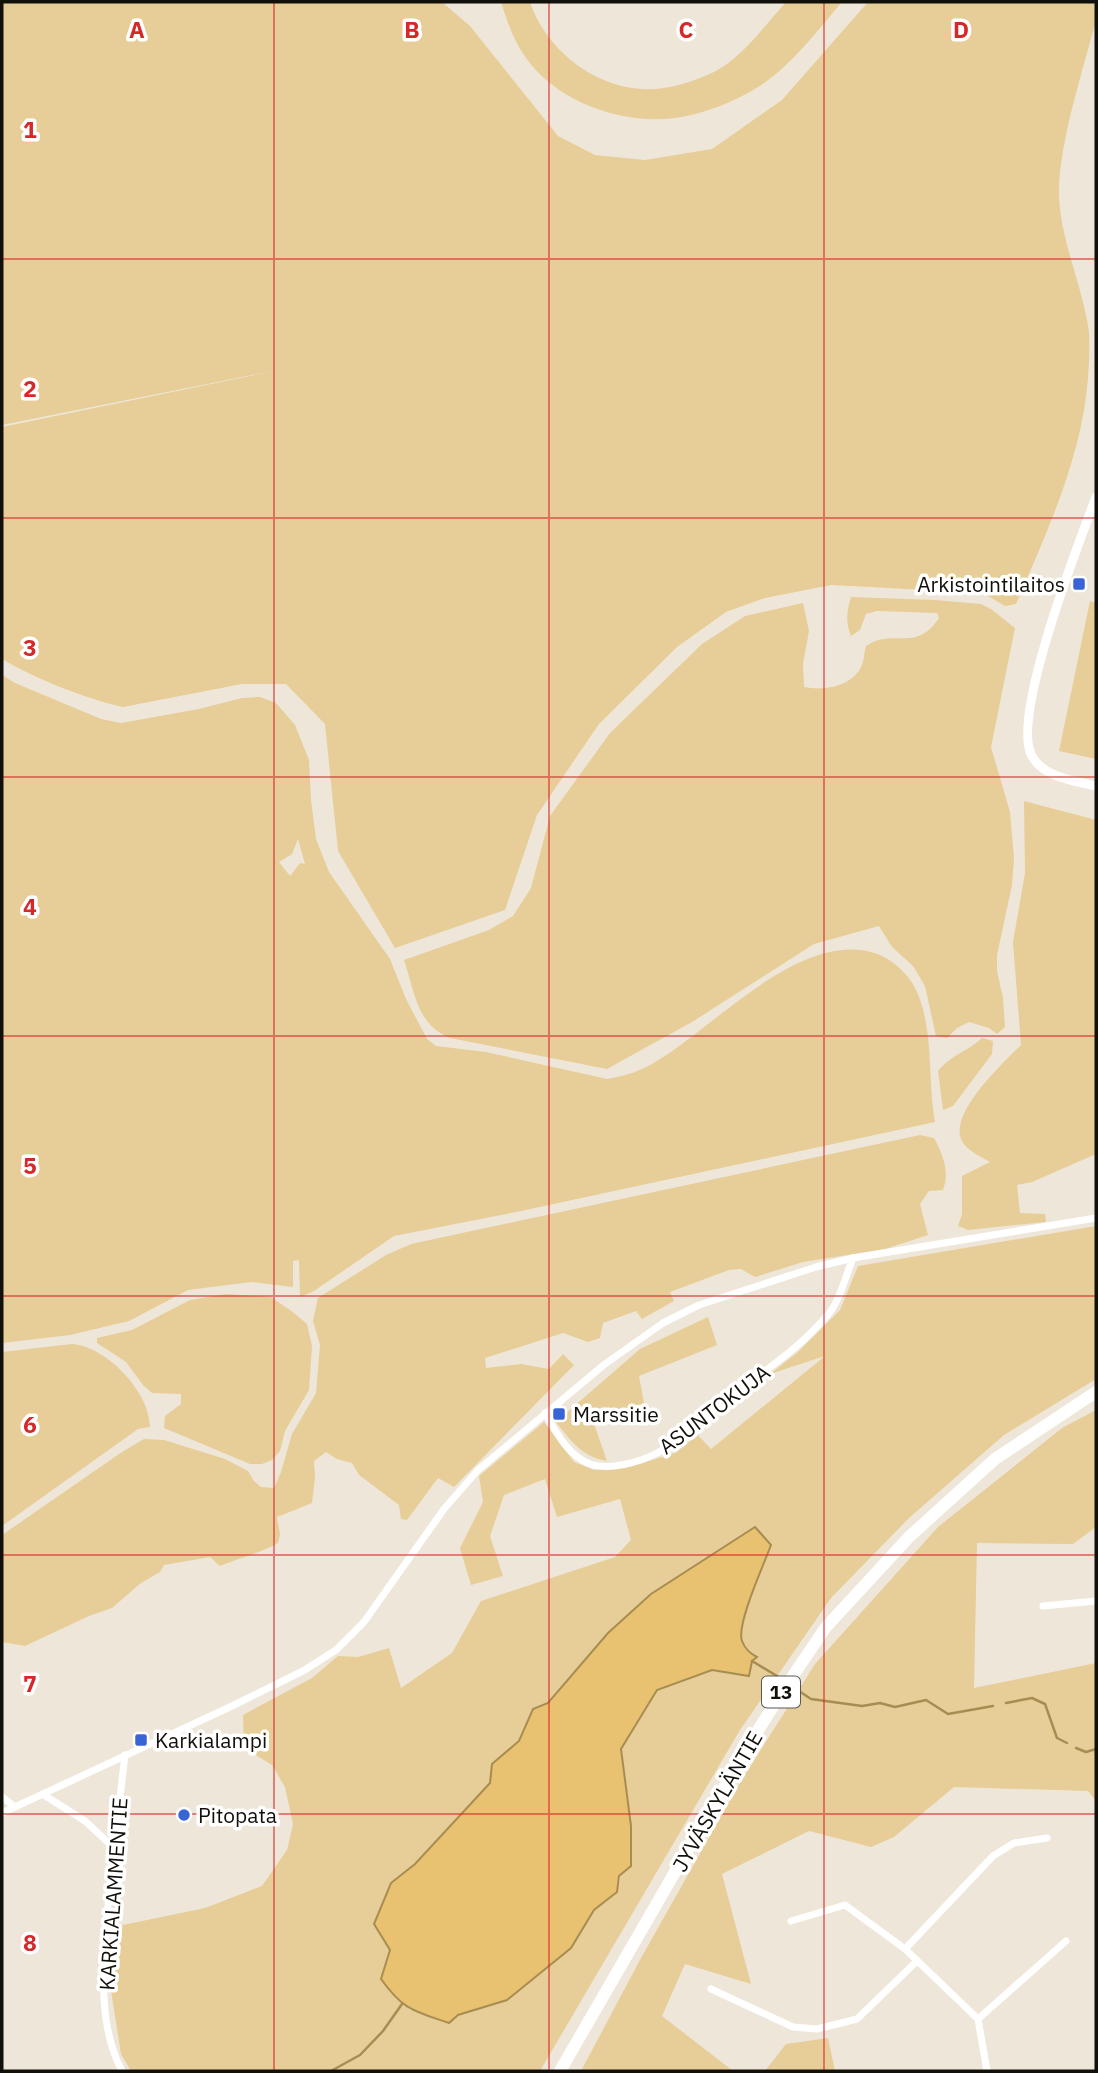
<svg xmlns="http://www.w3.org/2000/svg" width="1098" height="2073" font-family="'IBM Plex Sans',sans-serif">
  <rect width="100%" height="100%" fill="#eee7d9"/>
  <g fill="#e7cd97" fill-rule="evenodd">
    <path d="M2,2H442L470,26L558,136L595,155L645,160L712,149L782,100L868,2H1096V20C1083,71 1058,145 1059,196C1061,239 1079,278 1087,320C1091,337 1089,360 1088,378C1082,457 1047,532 1016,604L1005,606L983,593L831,585L765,598L726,612L677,647L599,724L537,815L505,910L395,948L338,851L325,724L286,684H242L123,707C86,699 34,678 2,659V427L293,367L2,425Z"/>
    <path d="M501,2H530C545,48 592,86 641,89C665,91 693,82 714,72C744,56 764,26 786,2H842C818,30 794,62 764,83C742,99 702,115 675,118C622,125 555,102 524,55C513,39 507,21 501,2Z"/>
    <path d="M851,597L935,600L981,604L991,609L1015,628L991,747L1010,812L1014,858L1012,885L997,955V971L1003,998L1005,1027L997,1034L989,1028L969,1022L957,1028L947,1038L936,1036L925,986L913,966L892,947L879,926L814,944L692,1022L607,1069L450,1038C416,1024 415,992 404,960L489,930L513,916L531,888L550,816L610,733L702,644L745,616L803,603L809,631L803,664L804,687C823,691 849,687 860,669C864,663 864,653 866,646C894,627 915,654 939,618L937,613L877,611L866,614L860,630L851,636C845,622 847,610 851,597Z"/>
    <polygon points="1090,601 1096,603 1096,759 1059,751"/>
    <path d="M2,675L15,683L101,719L121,723L199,709L242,698L260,697L276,703L295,725L309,760L311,800L316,839L329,872L390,959L406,999L427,1039L436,1046L486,1052L607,1079C626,1076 641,1071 657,1061C716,1026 809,921 884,957C896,963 907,974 914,986C935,1025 927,1079 935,1122L521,1211L394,1236L314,1291L300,1297L299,1260L293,1261V1287L251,1282L188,1290L129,1321L70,1335L2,1343ZM298,839L305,864L300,863L290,876L279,862L292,854Z"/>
    <path d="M1024,801L1096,820V1154L1032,1182L1017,1185L1020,1213L1045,1214L1046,1222L968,1230L958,1226L962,1214V1176L990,1162C981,1157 969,1151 963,1143C945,1116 1003,1063 1021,1045L1013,942L1025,873Z"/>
    <path d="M982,1038L993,1041L992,1054L953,1106L943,1110L938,1071C952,1054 967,1052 982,1038Z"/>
    <path d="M920,1135L934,1138C943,1155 950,1172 943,1190L929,1191L920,1204L928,1235L885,1249L803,1262L755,1277L741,1269L729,1270L670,1292L674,1301L642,1319L636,1311L603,1323L600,1338L588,1342L563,1333L485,1358L486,1368L521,1364L549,1369L563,1354L574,1365L454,1487L438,1478L407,1520L401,1519L399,1505L359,1475L352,1463L337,1459L326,1452L314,1461L315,1477L312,1503L277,1517L280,1534L278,1543C259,1554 239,1558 220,1566L210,1557L164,1565L160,1572L141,1583L112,1608L89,1616L25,1646L2,1642V1535L122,1452L144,1439L164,1440L225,1459L248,1471L254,1481L261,1487L274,1488L281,1472L292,1434L316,1393L320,1345L313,1321L318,1298L386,1255L411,1244Z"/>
    <path d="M1096,1226V1379L1004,1435L909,1518L831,1598L740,1730L540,2071H131L121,2054L110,1984L118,1926L205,1908L262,1886L287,1850L293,1824L285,1787L272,1765L244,1748L243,1715L312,1678L338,1656L358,1657L389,1648L401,1688L452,1653L481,1601L615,1557L631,1540L620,1499L557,1517L545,1479L504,1495L490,1536L503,1576L471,1585L460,1548L483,1502L479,1476L544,1422L574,1462L594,1470L636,1465L675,1453L698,1435L711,1449L825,1356L770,1374L798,1352L840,1310L858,1266ZM755,1528L771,1545C764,1564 736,1624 742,1641C744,1648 750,1654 757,1657L752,1661L749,1675L712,1670L657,1690L621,1749L631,1826L617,1893L594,1910L571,1948L507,2000L458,2015L410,2010L391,1993L381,1979L390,1950L391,1883L415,1864L490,1783L492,1764L519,1741L533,1709L548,1703L608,1633L651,1594Z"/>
    <polygon points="226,1294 271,1297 294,1313 307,1324 312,1346 309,1390 285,1431 280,1451 272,1460 262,1464 250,1464 164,1428 165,1416 181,1404 181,1394 152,1393 143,1385 126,1362 97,1343 97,1338 132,1330 190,1300"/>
    <path d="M708,1317L717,1345L639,1376L644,1403L593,1421L607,1461C582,1457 571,1441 556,1422L640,1349Z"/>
    <path d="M72,1344C106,1346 150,1392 150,1427L138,1429L2,1526V1352Z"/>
    <polygon points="1096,1410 1096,1527 1073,1544 977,1543 974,1688 1096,1663 1096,1801 1088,1791 954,1787 894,1837 871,1847 809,1831 722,1874 751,1984 685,1964 662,2016 733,2071 581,2071 641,1958 738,1786 815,1664 938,1527 1062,1428"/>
    <polygon points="828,2038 835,2071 765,2071 786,2044"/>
  </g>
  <path fill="#e8c270" stroke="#a88d52" stroke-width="2" d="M755,1527L771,1545C764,1564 736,1625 742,1641C745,1649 751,1654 757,1657L752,1661L749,1676L712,1670L657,1690L621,1749L631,1826V1866L619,1876L617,1892L594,1910L571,1948L507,2000L458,2015L449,2023C414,2011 404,2011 381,1979L390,1950L374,1924L391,1883L415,1864L490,1783L492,1764L519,1741L533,1709L548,1703L608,1633L651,1594Z"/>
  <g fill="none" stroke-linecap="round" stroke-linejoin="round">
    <g stroke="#a88d52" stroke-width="2.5">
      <polyline points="752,1661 782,1679"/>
      <polyline points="796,1689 811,1699 862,1706 880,1703 895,1707 926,1700 948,1714 993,1706"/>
      <polyline points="1006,1703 1032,1698 1045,1704 1057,1738 1067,1743"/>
      <polyline points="1076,1748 1086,1752 1096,1749"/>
      <polyline points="331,2071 360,2055 383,2031 402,2004"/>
    </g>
    <g stroke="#fff" stroke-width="7">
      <path d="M545,1413C556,1432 568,1456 590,1464C609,1471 640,1462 657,1453C684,1440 706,1417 729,1398C764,1371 802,1347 830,1312C841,1298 846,1274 853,1258"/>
      <polyline points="1043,1606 1096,1601"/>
      <polyline points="44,1795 85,1821 113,1847"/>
      <polyline points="2,1797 15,1807"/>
      <polyline points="2,1813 232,1706 303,1671 336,1650 364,1622 444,1509 478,1470 605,1364 663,1323 699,1305 816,1267 853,1258 1096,1218"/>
      <polyline points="791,1921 845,1905 905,1949 978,2019 987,2071"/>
      <polyline points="905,1949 993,1856 1014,1843 1047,1838"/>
      <polyline points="711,1989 793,2027 817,2029 857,2019 917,1961"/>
      <polyline points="978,2019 1066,1941"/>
      <path d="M122,2071C96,2022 104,1960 108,1906C113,1856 119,1806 125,1755"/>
    </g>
    <path stroke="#fff" stroke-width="9" d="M1096,497C1079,543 1012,713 1031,754C1041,777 1075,781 1096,786"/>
    <polyline stroke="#fff" stroke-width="12" points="560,2071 745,1751 784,1689 826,1627 909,1537 995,1459 1096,1392"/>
  </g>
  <path fill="none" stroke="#d62828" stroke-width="2" stroke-opacity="0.55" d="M274,2V2071M549,2V2071M824,2V2071M2,259H1096M2,518H1096M2,777H1096M2,1036H1096M2,1296H1096M2,1555H1096M2,1814H1096"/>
  <g fill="#3964d5" stroke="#fff" stroke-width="2.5">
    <rect x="1072" y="577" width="14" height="14" rx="3.5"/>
    <rect x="552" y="1407" width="14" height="14" rx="3.5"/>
    <rect x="134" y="1733" width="14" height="14" rx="3.5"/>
    <circle cx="184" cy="1815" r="7"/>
  </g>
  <g text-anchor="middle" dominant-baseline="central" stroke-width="7" stroke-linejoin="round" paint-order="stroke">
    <rect fill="#fff" stroke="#595854" stroke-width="2" x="762" y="1676.5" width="38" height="31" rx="5"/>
    <g font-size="19" font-weight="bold" fill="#12100b">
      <text x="781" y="1692">13</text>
    </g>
    <g font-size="21" fill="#12100b" stroke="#fff" text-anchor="start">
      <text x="1065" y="584" text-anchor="end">Arkistointilaitos</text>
      <text x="573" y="1414">Marssitie</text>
      <text x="155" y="1740">Karkialampi</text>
      <text x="198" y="1815">Pitopata</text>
    </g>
    <g font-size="21" fill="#12100b" stroke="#fff">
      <text transform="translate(714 1409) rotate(-37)">ASUNTOKUJA</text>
      <text transform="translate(717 1801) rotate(-60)">JYVÄSKYLÄNTIE</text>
      <text transform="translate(113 1894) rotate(-86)">KARKIALAMMENTIE</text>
    </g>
  </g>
  <g font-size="23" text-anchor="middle" font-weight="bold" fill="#d62828" stroke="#fff" stroke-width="7" stroke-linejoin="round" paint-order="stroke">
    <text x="137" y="38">A</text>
    <text x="412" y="38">B</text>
    <text x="686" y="38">C</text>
    <text x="961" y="38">D</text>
    <text x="30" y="138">1</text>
    <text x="30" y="397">2</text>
    <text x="30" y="656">3</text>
    <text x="30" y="915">4</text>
    <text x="30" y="1174">5</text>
    <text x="30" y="1433">6</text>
    <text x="30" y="1692">7</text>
    <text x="30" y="1951">8</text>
  </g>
  <rect width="1098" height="2073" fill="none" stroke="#12100b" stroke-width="7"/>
</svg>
